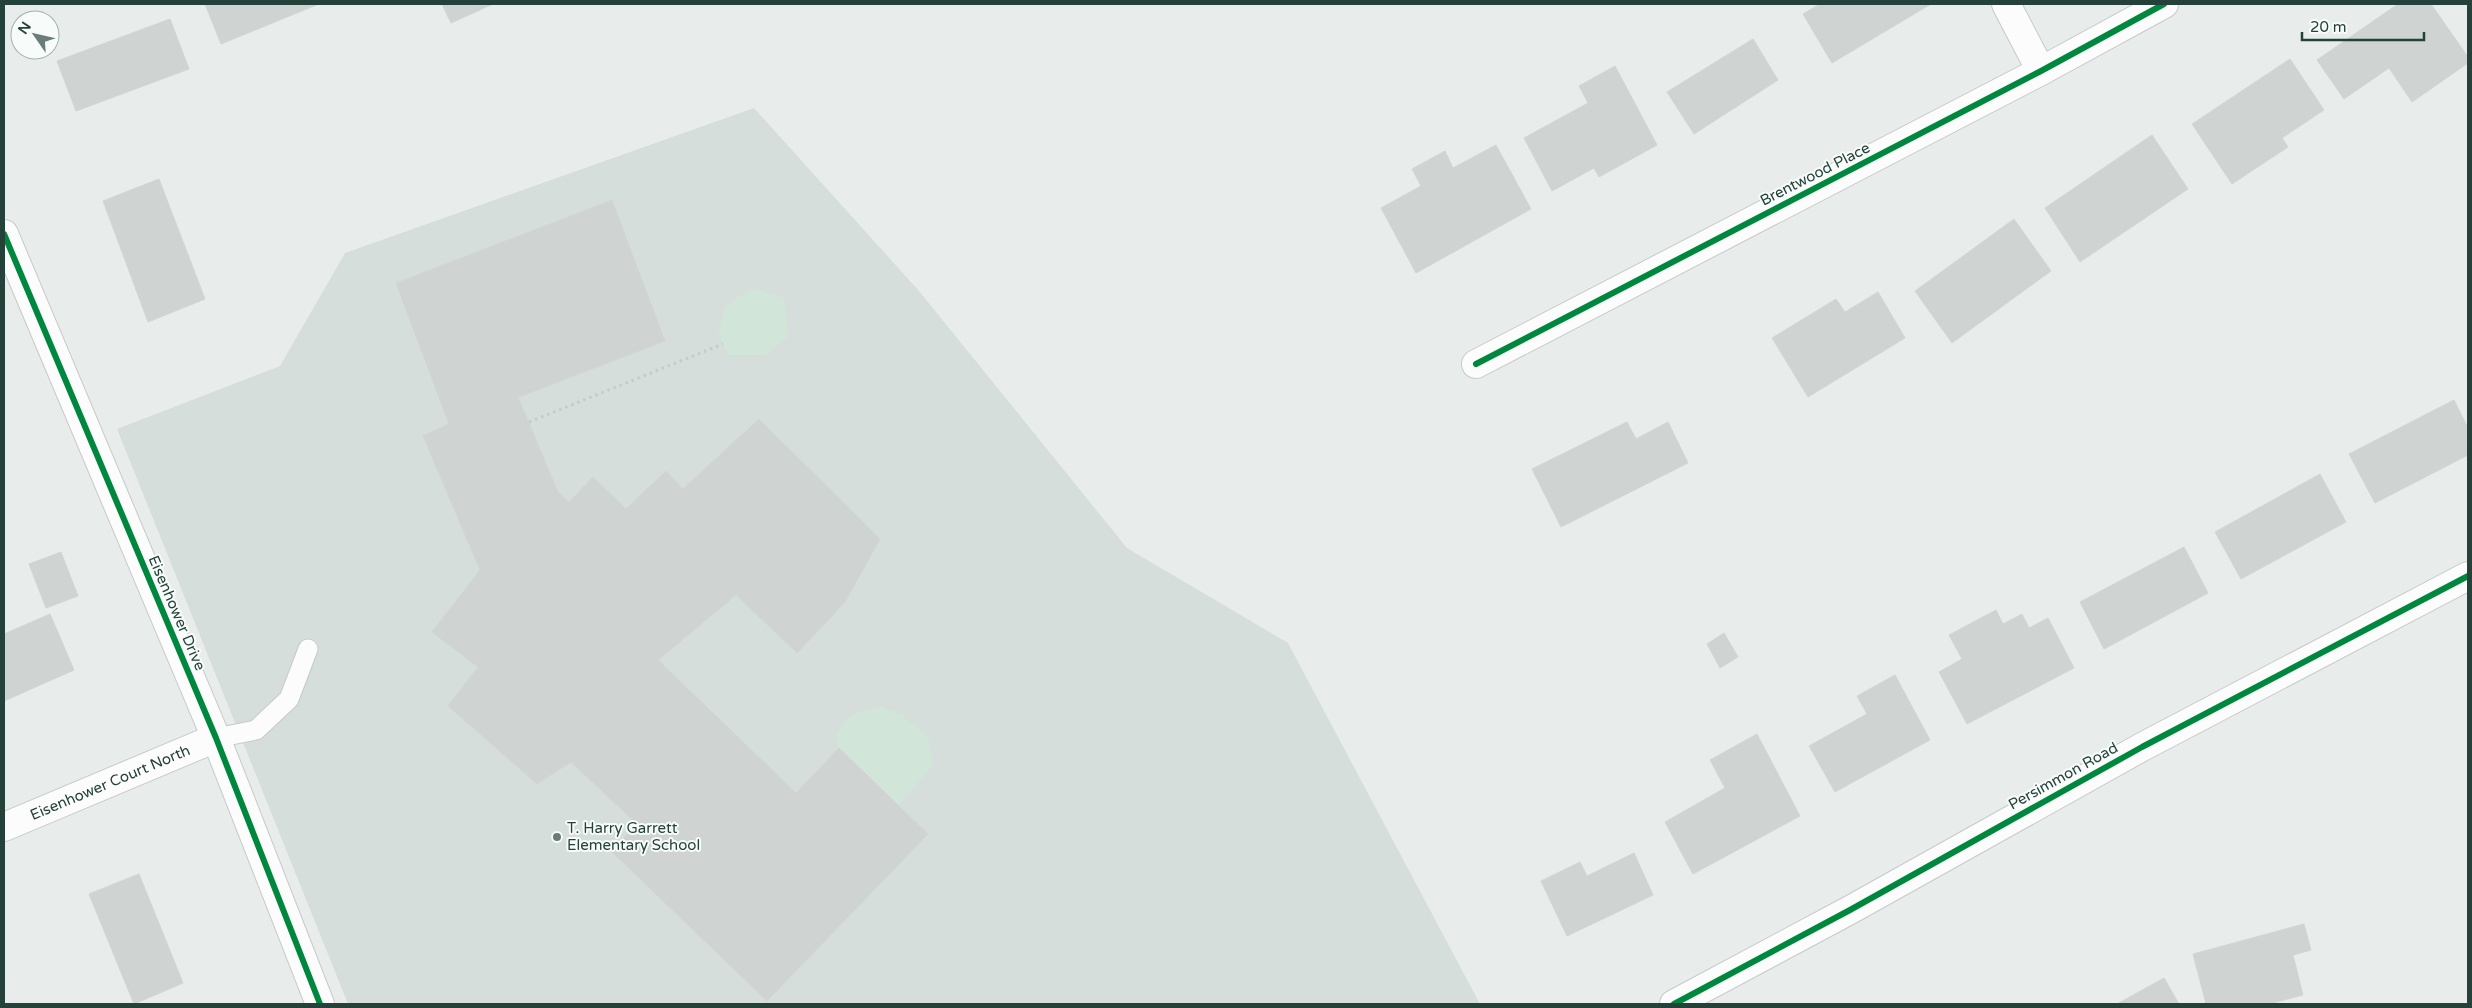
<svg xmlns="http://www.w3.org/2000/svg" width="2472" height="1008" font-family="'Varela Round',sans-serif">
  <rect width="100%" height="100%" fill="#e8edeb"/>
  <polygon fill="#d6dedb" points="754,108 919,291 1127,548 1288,643 1480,1004 348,1004 117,429 280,366 345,253"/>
  <g fill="#d1e6d8">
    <polygon points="753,288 784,298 788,336 765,355 728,355 719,335 725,306"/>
    <path d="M881,707L902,715L928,737L933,765L899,805L839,748L836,736C847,713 857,713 881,707Z"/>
  </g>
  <g fill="#cfd4d2" stroke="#d1d6d4">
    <polygon points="205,4 319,4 221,44"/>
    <polygon points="442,4 493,4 451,23"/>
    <polygon points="1820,4 1931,4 1832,63 1803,14"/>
    <polygon points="2398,4 2431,4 2468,57 2468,63 2412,102 2389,68 2344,99 2317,60"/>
    <polygon points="170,19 189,69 76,111 57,61"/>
    <polygon points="1753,39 1778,80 1694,134 1667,92"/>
    <polygon points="2290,59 2324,110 2282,138 2288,147 2232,184 2192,124"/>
    <polygon points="1615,66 1657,145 1599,177 1594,168 1552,191 1524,138 1588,103 1579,86"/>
    <polygon points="2152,135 2188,189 2080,262 2045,208"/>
    <polygon points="1496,145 1531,209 1416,273 1381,208 1421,186 1412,169 1445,151 1453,168"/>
    <polygon points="159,179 205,299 148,322 103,201"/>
    <polygon points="612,200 665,341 449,424 396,283"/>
    <polygon points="2014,219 2051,271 1952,343 1915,291"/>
    <polygon points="1878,292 1905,338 1808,397 1772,338 1836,299 1845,312"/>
    <polygon points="518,397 558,492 569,502 593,477 626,509 666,471 683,489 759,419 880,539 845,602 797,653 736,595 658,660 796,793 839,748 928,834 767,1001 611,851 637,824 571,762 537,784 448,706 478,667 432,632 480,570 423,436 449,424"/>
    <polygon points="2454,400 2468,428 2468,455 2375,503 2349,454"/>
    <polygon points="1627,422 1636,439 1668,422 1688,463 1561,527 1532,469"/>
    <polygon points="2320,474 2346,522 2241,579 2215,532"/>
    <polygon points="2184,547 2208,593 2104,649 2080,602"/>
    <polygon points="61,552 78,596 46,608 29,564"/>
    <polygon points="1996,610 2003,624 2022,614 2029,628 2048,618 2074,668 1967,724 1939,672 1962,659 1949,635"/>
    <polygon points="50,614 74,670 4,701 4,634"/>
    <polygon points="1724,633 1738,657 1720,668 1707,644"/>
    <polygon points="1895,675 1930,740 1835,792 1809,746 1867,714 1857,696"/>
    <polygon points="1757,734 1800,816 1693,874 1665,822 1725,788 1710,760"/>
    <polygon points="1634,853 1653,895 1567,936 1541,881 1580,862 1587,876"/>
    <polygon points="139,874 183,983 134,1004 89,894"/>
    <polygon points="2304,924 2311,950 2293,955 2303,995 2269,1004 2206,1004 2193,954"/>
    <polygon points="2164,978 2179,1004 2117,1004"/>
  </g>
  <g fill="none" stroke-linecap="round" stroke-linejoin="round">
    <defs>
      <polyline id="service" points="216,738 256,730 289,699 308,649"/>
      <g id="minor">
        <polyline points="2006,4 2041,71"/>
        <polyline points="1476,364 2041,71 2164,4"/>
        <path id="s1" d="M4,827L216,738"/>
        <polyline points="1674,1004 1850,910 2142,747 2468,576"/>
      </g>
      <polyline id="tertiary" points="4,234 216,738 320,1004"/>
    </defs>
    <use href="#service" stroke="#c5cac8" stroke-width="21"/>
    <use href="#minor" stroke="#c5cac8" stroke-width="30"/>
    <use href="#tertiary" stroke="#c5cac8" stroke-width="30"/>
    <polyline stroke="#c3ccca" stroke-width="3" stroke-dasharray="2.5 4" stroke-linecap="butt" points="529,422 723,344"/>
    <use href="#service" stroke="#fcfcfc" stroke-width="19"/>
    <use href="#minor" stroke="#fcfcfc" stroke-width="28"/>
    <use href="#tertiary" stroke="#fcfcfc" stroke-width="28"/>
    <defs>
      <g id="cycleway">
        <polyline points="4,234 216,738 320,1004"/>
        <polyline points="1476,364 2041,71 2164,4"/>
        <polyline points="1674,1004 1850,910 2142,747 2468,576"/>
      </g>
    </defs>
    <use href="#cycleway" stroke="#f7fbf9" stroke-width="9"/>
    <use href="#cycleway" stroke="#00873e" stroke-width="6"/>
  </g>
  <circle fill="#697e78" stroke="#f7fbf9" stroke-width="2" cx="557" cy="837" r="5"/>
  <g text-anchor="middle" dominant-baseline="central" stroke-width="4" stroke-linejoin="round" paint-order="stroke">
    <g font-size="15" fill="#24423a" stroke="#f7fbf9">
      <text transform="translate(1815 174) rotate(-27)">Brentwood Place</text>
      <text transform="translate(177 613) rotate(67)">Eisenhower Drive</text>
      <text transform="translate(2063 776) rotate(-29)">Persimmon Road</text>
      <text stroke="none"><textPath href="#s1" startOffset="115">Eisenhower Court North</textPath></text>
    </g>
    <g font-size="15" fill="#24423a" stroke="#f7fbf9" text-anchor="start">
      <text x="567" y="828">T. Harry Garrett<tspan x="567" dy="17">Elementary School</tspan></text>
    </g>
  </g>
  <rect width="2472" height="1008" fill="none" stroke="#24423a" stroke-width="10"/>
  <g transform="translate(35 35) rotate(304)"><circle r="24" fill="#f7fbf9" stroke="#a3b1ad"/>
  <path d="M0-4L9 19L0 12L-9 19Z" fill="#697e78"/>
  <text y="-8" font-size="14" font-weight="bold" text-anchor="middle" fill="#24423a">N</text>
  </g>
  <path d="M2302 32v8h122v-8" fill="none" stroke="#24423a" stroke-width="2.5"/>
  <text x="2310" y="32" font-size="15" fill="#24423a" stroke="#f7fbf9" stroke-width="4" paint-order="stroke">20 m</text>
</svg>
